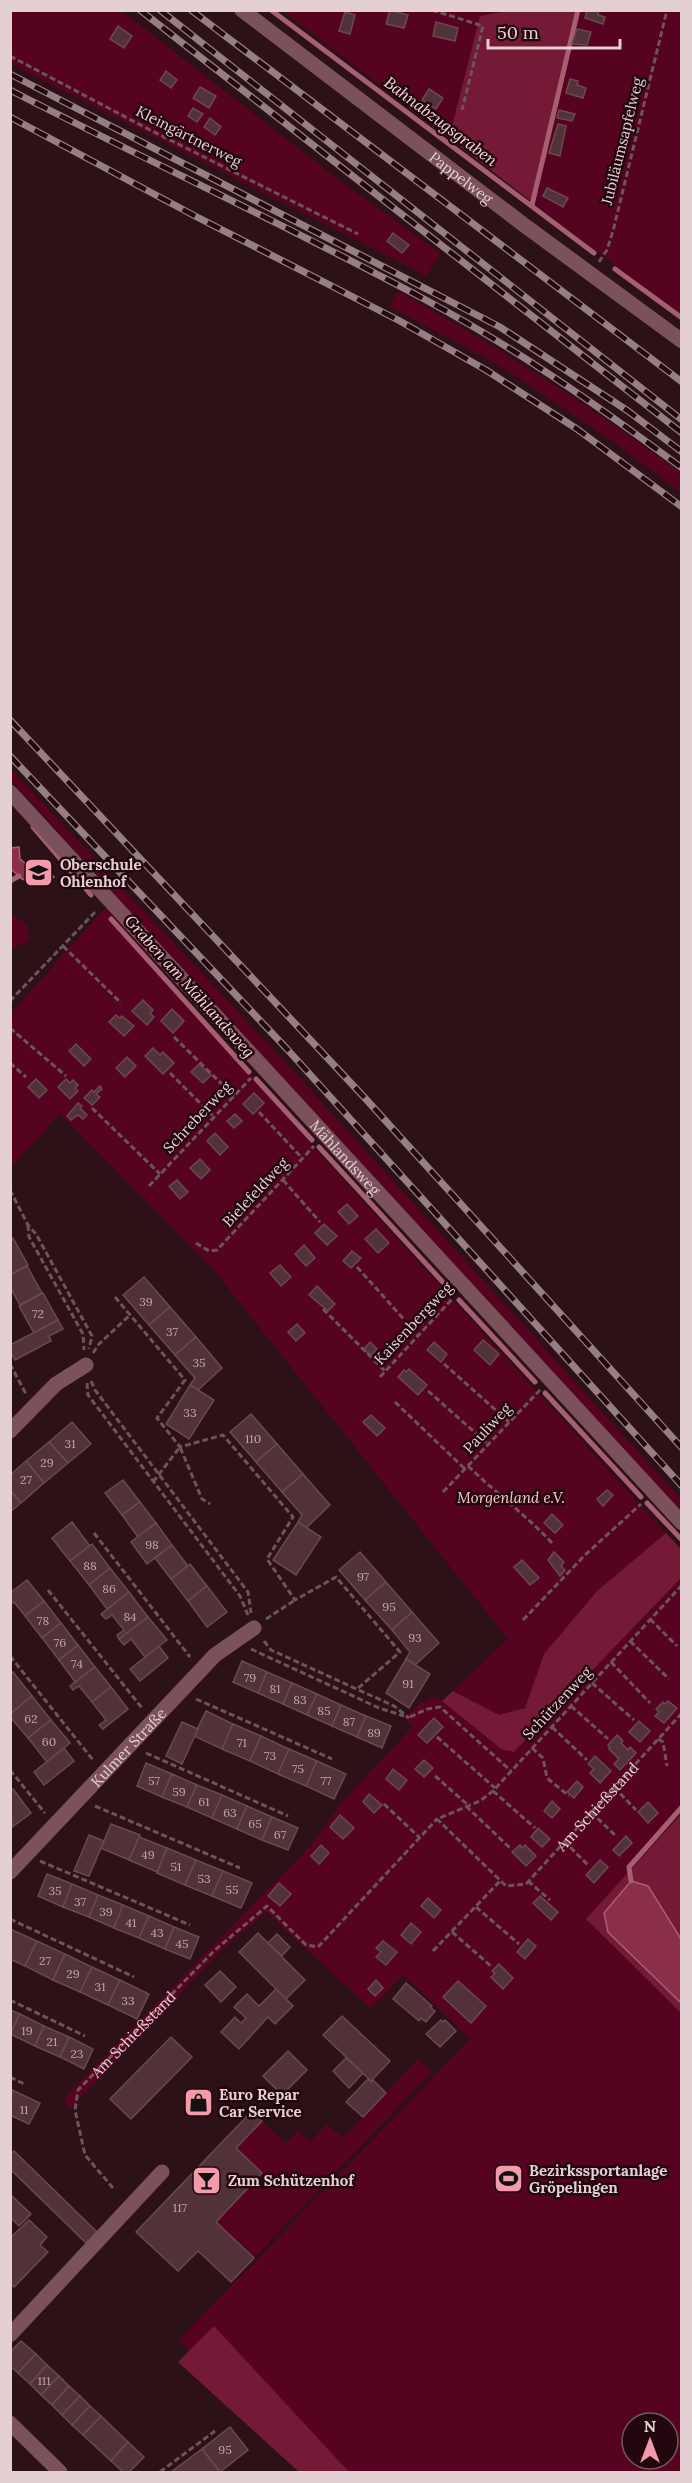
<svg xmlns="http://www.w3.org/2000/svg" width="692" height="2483" font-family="Lora,serif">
  <rect width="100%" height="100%" fill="#2c1117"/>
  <g fill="#550321" fill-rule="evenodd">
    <polygon points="11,11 122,11 343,183 440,253 427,276 11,64"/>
    <polygon points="283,11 507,11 480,17 449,138"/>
    <polygon points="578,11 681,11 681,315 532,202"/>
    <path d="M398,291C497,346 591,406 681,473V493L615,443L502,367L389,306Z"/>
    <polygon points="11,769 300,1078 681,1499 681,1514 198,987 11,780"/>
    <polygon points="106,907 325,1160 666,1533 597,1591 544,1654 525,1708 499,1715 453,1691 508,1639 213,1269 60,1114 11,1167 11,1013"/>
    <polygon points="11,913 27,925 29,941 11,948"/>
    <path d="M681,1578V1814L586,1919L681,2013V2472H322L179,2340L470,2039L403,1975L371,2009L266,1912L222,1950L69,2110L64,2098L311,1845L342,1802L413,1726L404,1718L422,1701H427L432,1697L442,1701L501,1749L515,1752ZM632,2423H668V2459H632Z"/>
    <polygon points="418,2059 432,2072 254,2258 216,2222 262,2174 236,2148 262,2121 285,2144 298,2131 310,2142 327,2124 343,2138"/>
  </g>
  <g fill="#751a36">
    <polygon points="507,11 578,11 532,202 449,138 480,16"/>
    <polygon points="666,1533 681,1549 681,1578 514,1752 501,1749 442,1701 453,1691 499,1715 525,1708 544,1654 597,1591"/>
    <polygon points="681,1814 681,2013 586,1919"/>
    <polygon points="214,2326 349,2472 299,2472 178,2362"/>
  </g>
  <g fill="#8a2f47" stroke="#a55f71" stroke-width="1.5">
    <polygon points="19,847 20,859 35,871 46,870 54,877 43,885 22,879 11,869 11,848"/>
    <polygon points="631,1881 648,1886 681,1939 681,2003 608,1932 604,1913"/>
  </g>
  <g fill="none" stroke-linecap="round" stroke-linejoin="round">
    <g stroke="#a55f71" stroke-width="5">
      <polyline points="271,10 594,253"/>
      <polyline points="532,205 578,10"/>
      <polyline points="615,269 682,318"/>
      <polyline points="33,827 91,895"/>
      <polyline points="12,880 19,876"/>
      <polyline points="111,919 249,1072"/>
      <polyline points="256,1079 312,1140"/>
      <polyline points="319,1147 451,1291"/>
      <polyline points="459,1300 535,1382"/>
      <polyline points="545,1393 641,1497"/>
      <polyline points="647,1503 682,1540"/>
      <polyline points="631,1881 629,1867 682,1807"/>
    </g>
  </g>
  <g fill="#513238" stroke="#6a494f" stroke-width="1.5">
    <polygon points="390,10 408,15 404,28 386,24"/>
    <polygon points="587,10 599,10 598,15 605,17 603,24 585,18"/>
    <polygon points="345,12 355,15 350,34 339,31"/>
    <polygon points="436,22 458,28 455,41 433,36"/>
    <polygon points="118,26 132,36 124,48 110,39"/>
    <polygon points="577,29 591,32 587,45 572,44"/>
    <polygon points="166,71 177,80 171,88 160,80"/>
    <polygon points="570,79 578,81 577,85 586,88 583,98 566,93"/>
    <polygon points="200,87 216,96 209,108 193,98"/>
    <polygon points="429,89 443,98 436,109 422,100"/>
    <polygon points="193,108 203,114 197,122 188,116"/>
    <polygon points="559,110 575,114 572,121 557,118"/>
    <polygon points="210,118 221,127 215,135 204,127"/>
    <polygon points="558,124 566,126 560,156 549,153"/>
    <polygon points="547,188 568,198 563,207 543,196"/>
    <polygon points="393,233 409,245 402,253 387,241"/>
    <polygon points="143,1000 153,1010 150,1013 154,1017 147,1025 132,1011"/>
    <polygon points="172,1009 184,1021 173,1033 161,1021"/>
    <polygon points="116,1015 120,1018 122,1016 134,1026 124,1036 109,1022"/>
    <polygon points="76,1044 91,1059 84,1066 69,1051"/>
    <polygon points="153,1048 160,1055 163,1052 174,1063 163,1074 145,1056"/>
    <polygon points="127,1057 136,1066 125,1077 116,1068"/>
    <polygon points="199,1064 211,1075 203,1083 191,1072"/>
    <polygon points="36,1079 47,1090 39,1098 28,1087"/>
    <polygon points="66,1079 70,1083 73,1080 78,1085 75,1088 78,1091 70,1099 58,1087"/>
    <polygon points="100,1086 102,1089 96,1094 100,1097 92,1105 84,1098 92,1090 94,1092"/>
    <polygon points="254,1093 264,1103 253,1114 243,1104"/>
    <polygon points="78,1103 82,1106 80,1108 87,1115 83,1119 78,1115 71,1120 67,1116"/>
    <polygon points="235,1114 242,1121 234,1128 227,1121"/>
    <polygon points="215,1133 228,1147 220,1155 207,1141"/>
    <polygon points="200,1159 210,1170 201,1179 190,1168"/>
    <polygon points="177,1180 188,1192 180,1199 169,1186"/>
    <polygon points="347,1204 358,1216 349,1224 338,1212"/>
    <polygon points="324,1224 337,1236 327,1245 315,1233"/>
    <polygon points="376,1229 389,1243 378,1253 365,1239"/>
    <polygon points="13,1238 28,1265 10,1275 10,1240"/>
    <polygon points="304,1245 315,1258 306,1266 295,1254"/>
    <polygon points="352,1251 361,1258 351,1268 343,1261"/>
    <polygon points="280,1265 291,1277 281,1286 270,1273"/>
    <polygon points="27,1266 42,1293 20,1305 10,1287 10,1275"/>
    <polygon points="144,1277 170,1307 149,1325 123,1295"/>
    <polygon points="317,1286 335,1304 328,1311 309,1295"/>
    <polygon points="43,1293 58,1320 34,1333 19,1306"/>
    <polygon points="170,1307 196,1337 175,1355 149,1325"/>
    <polygon points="58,1320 63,1329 49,1336 51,1341 15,1360 10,1351 10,1345"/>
    <polygon points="297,1324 305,1333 296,1341 288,1332"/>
    <polygon points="196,1337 222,1368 198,1390 190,1385 195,1378 175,1355"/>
    <polygon points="483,1340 499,1354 490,1365 474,1350"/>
    <polygon points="370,1342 377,1349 370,1356 364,1349"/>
    <polygon points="434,1342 447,1354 441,1362 427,1350"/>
    <polygon points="409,1369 427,1385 418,1395 398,1377 404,1370 406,1372"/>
    <polygon points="190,1385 214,1400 189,1439 166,1424"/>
    <polygon points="251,1414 277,1444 256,1462 230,1432"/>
    <polygon points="371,1415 385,1428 377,1436 363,1422"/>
    <polygon points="72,1422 91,1444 68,1463 49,1442"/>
    <polygon points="49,1442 68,1463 44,1483 26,1461"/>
    <polygon points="277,1444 303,1474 282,1492 256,1462"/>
    <polygon points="26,1461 44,1483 21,1503 10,1490 10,1475"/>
    <polygon points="303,1474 330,1505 306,1528 298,1522 302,1515 282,1492"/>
    <polygon points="123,1480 140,1502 122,1515 105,1493"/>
    <polygon points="10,1490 21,1503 10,1512"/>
    <polygon points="607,1490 613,1495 603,1506 597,1499"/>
    <polygon points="140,1502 156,1523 138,1537 122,1515"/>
    <polygon points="552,1514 563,1525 555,1533 544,1523"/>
    <polygon points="72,1522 90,1546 70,1561 52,1538"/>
    <polygon points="298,1522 321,1537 296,1575 273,1560"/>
    <polygon points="156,1523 172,1545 147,1564 131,1542"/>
    <polygon points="92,1544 110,1568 89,1585 70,1561"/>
    <polygon points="172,1545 188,1566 171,1579 155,1558"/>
    <polygon points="360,1552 386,1582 365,1600 339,1570"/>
    <polygon points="554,1552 564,1562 561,1566 565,1570 560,1576 548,1560"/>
    <polygon points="522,1560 539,1578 530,1585 514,1567"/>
    <polygon points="190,1564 207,1586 188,1601 171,1579"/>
    <polygon points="110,1568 129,1592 107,1609 89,1585"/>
    <polygon points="27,1580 44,1601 25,1616 14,1602 10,1605 10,1593"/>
    <polygon points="386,1582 412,1612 392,1630 365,1600"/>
    <polygon points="207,1586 227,1612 207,1627 188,1601"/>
    <polygon points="129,1592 148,1617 119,1639 117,1635 124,1630 112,1615 106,1619 101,1614"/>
    <polygon points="44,1601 61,1623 42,1638 25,1616"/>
    <polygon points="412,1612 439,1643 415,1665 406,1659 410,1652 392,1630"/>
    <polygon points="148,1617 167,1640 145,1657 131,1639 124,1645 119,1639"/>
    <polygon points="61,1623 78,1645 59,1660 42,1638"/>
    <polygon points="78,1645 95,1667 75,1682 59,1660"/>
    <polygon points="159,1646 168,1658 140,1681 130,1669"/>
    <polygon points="406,1659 430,1674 409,1708 386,1693"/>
    <polygon points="242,1661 267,1672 258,1693 233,1682"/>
    <polygon points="95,1667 111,1687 92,1702 79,1686 73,1690 70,1686"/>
    <polygon points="13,1672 32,1696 10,1714 10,1674"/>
    <polygon points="267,1672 292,1683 283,1704 258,1693"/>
    <polygon points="292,1683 317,1694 307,1715 283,1704"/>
    <polygon points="111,1687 128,1709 103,1729 99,1725 106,1720 92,1702"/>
    <polygon points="317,1694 341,1705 332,1726 307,1715"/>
    <polygon points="32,1696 51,1720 28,1738 10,1717 10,1714"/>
    <polygon points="668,1701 677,1708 664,1723 655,1716 659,1712 656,1709 663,1702 665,1704"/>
    <polygon points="341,1705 366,1716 357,1737 332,1726"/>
    <polygon points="206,1711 233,1724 222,1749 194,1736"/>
    <polygon points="366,1716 391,1726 382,1748 357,1737"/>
    <polygon points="434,1718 443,1727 427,1743 418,1735"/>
    <polygon points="51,1720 70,1743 47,1762 28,1738"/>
    <polygon points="639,1721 650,1731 640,1742 629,1732"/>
    <polygon points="182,1722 198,1729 182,1764 166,1756"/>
    <polygon points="233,1724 261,1736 250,1761 222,1749"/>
    <polygon points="617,1735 623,1741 621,1743 628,1750 630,1747 636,1753 620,1770 614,1764 619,1759 609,1749 610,1748 608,1745"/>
    <polygon points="261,1736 289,1749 278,1774 250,1761"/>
    <polygon points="64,1748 74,1761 44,1785 34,1772"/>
    <polygon points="289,1749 317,1761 306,1786 278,1774"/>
    <polygon points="595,1756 611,1771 600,1783 590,1773 594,1769 588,1764"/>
    <polygon points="424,1760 433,1768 424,1777 415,1769"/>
    <polygon points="317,1761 346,1774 334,1799 306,1786"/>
    <polygon points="146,1763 172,1774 162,1797 137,1786"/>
    <polygon points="393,1769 407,1780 399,1790 386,1779"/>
    <polygon points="172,1774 197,1785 187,1807 162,1797"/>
    <polygon points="577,1781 583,1787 574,1798 567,1792"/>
    <polygon points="197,1785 222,1795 212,1818 187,1807"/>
    <polygon points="13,1789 31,1813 12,1827 10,1791"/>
    <polygon points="369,1794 382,1805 374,1813 363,1802"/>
    <polygon points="222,1795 247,1806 237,1829 212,1818"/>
    <polygon points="552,1801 560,1809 552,1818 544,1811"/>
    <polygon points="648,1802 658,1813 648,1823 638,1812"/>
    <polygon points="247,1806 272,1817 262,1840 237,1829"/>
    <polygon points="340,1815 354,1828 343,1839 330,1827"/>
    <polygon points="272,1817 298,1828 288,1850 262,1840"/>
    <polygon points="111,1824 140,1835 129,1860 101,1848"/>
    <polygon points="538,1828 550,1839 542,1847 531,1837"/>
    <polygon points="89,1835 104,1841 89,1876 74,1871"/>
    <polygon points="626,1836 632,1843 619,1856 613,1850"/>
    <polygon points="139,1837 167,1848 157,1872 129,1860"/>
    <polygon points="321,1845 329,1853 319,1864 311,1856"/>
    <polygon points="520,1845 522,1848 525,1845 536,1856 526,1866 512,1852"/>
    <polygon points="167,1848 196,1860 185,1885 157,1873"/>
    <polygon points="196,1860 223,1871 212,1896 185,1885"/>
    <polygon points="600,1860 608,1867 594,1883 586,1875"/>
    <polygon points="223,1871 252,1883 241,1908 212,1896"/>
    <polygon points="47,1874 72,1884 63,1907 38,1896"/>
    <polygon points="279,1883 291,1894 280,1906 268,1896"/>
    <polygon points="72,1884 98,1895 89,1917 63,1907"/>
    <polygon points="98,1895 123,1905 114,1928 89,1917"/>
    <polygon points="540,1896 558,1912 551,1920 533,1903"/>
    <polygon points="428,1898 441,1910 434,1918 421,1906"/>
    <polygon points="123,1905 149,1916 139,1938 114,1928"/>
    <polygon points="149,1916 174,1927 165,1949 139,1938"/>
    <polygon points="411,1923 421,1932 411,1944 401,1935"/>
    <polygon points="174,1927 199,1937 190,1959 165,1949"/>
    <polygon points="10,1929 37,1941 25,1966 10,1959"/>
    <polygon points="258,1933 305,1980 286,1999 239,1952"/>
    <polygon points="277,1934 290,1947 282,1956 268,1943"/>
    <polygon points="528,1939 536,1946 525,1959 517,1952"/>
    <polygon points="37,1941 65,1954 53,1980 25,1966"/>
    <polygon points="383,1941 397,1952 386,1965 376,1957 381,1952 376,1948"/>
    <polygon points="65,1954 92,1967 80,1992 53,1980"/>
    <polygon points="499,1964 513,1978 503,1989 491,1977 495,1974 492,1971"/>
    <polygon points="92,1967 120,1980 108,2005 80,1992"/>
    <polygon points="220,1971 236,1987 221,2002 205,1985"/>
    <polygon points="120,1980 149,1994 137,2019 108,2005"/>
    <polygon points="376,1980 383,1988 375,1996 368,1989"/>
    <polygon points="458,1981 486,2006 471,2023 443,1997"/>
    <polygon points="406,1983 432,2006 430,2007 435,2011 426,2022 421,2018 419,2021 393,1999"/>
    <polygon points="276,1989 293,2006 275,2024 268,2017 239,2049 221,2032 235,2017 241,2023 246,2018 234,2007 247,1994 259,2006"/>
    <polygon points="10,2010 20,2014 10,2034"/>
    <polygon points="20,2014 44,2026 35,2046 10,2034"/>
    <polygon points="342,2016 390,2061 371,2081 323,2035"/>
    <polygon points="441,2020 443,2022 445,2020 456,2031 440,2047 426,2034"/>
    <polygon points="44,2026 69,2037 60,2057 35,2046"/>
    <polygon points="69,2037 93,2049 84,2069 60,2057"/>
    <polygon points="171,2037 192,2057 131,2119 110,2099"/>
    <polygon points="288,2051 307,2070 282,2095 263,2076"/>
    <polygon points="346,2058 363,2073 349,2088 333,2071"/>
    <polygon points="368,2079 371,2082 373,2080 386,2093 363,2117 346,2102"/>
    <polygon points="12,2090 40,2103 29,2124 10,2115"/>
    <polygon points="251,2112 262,2121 236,2148 262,2173 216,2222 254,2258 231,2282 198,2251 178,2271 136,2232"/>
    <polygon points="14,2151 97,2232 86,2243 10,2169 10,2154"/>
    <polygon points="10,2194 31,2214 19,2226 10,2217"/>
    <polygon points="29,2220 47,2237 40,2245 48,2252 14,2287 10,2283 10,2238"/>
    <polygon points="21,2341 36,2354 18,2373 10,2366 10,2352"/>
    <polygon points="36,2354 47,2365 30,2384 18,2373"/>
    <polygon points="47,2365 59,2376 41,2395 30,2384"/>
    <polygon points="59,2376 69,2386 52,2405 41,2395"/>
    <polygon points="69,2386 80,2396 62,2415 52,2405"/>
    <polygon points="80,2396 90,2406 72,2425 62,2415"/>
    <polygon points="90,2406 101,2416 83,2435 72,2425"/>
    <polygon points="101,2416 128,2442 111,2461 83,2435"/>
    <polygon points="230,2427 248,2450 220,2472 202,2449"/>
    <polygon points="128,2442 144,2457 129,2472 123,2472 111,2461"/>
    <polygon points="202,2449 220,2472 171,2472"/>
  </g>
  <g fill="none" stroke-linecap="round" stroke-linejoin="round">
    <g stroke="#6d5459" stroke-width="3" stroke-dasharray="6 3" stroke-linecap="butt">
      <polyline points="432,10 483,26 462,110"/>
      <polyline points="10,56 150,130 358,234"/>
      <polyline points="599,262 607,250 613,231 667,10"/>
      <polyline points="63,946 121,1003"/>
      <polyline points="10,1001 97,910"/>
      <polyline points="10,1028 66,1076"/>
      <polyline points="174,1037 234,1096"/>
      <polyline points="10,1063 26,1077"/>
      <polyline points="170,1073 214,1117"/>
      <polyline points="92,1108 160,1174"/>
      <polyline points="259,1112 302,1158"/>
      <polyline points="283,1180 320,1222"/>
      <polyline points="149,1186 251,1078"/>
      <polyline points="10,1190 28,1225 36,1234 92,1336 89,1349"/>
      <polyline points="28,1225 29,1237 83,1334 84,1350"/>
      <polyline points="196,1243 209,1251 217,1250 314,1146"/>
      <polyline points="357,1267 418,1335"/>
      <polyline points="115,1297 185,1380 157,1418 180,1447 223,1435 293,1517 267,1559 295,1600 336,1577 400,1652 357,1689"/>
      <polyline points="323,1309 385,1371"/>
      <polyline points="93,1353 99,1344 130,1315"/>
      <polyline points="10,1364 26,1394"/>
      <polyline points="444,1364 509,1422"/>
      <polyline points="380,1377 453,1298"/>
      <polyline points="91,1381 95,1390 248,1592 251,1613"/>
      <polyline points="87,1383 88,1395 240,1596 248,1615"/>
      <polyline points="428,1391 488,1444"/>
      <polyline points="395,1402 465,1469"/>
      <path d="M468,1466C496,1493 527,1516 553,1544"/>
      <polyline points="153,1482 180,1447 202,1499 210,1504"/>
      <polyline points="443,1492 540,1390"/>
      <polyline points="94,1533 190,1657"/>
      <path id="s1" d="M682,1585L493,1791L480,1801L437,1819L506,1886L526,1884L682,1713"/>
      <polyline points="48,1590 142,1708"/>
      <polyline points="266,1619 295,1600"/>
      <polyline points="650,1619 677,1646"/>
      <polyline points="523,1620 585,1555 641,1504"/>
      <polyline points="264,1641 271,1650 394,1706 409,1718"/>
      <polyline points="630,1641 669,1679"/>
      <polyline points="251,1649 379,1708 404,1716"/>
      <polyline points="10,1656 93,1760"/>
      <polyline points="611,1662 650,1703"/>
      <polyline points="592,1683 634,1720"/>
      <polyline points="196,1699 332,1759"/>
      <polyline points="571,1706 608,1739"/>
      <polyline points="410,1717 427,1709 440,1707 511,1771"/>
      <polyline points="552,1727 587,1760"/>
      <polyline points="437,1737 495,1788"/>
      <polyline points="658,1739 663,1742 667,1766"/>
      <polyline points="532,1748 543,1758 547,1778 569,1796"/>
      <polyline points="146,1753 288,1816"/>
      <polyline points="10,1770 45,1813"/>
      <polyline points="435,1776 468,1805"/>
      <polyline points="614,1787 636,1810"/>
      <polyline points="493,1791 535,1828"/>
      <polyline points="384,1804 420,1838"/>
      <polyline points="95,1806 240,1868"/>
      <polyline points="466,1806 510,1848"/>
      <polyline points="591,1812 617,1837"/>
      <polyline points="564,1841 588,1865"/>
      <polyline points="40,1861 190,1925"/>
      <polyline points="528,1881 550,1900"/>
      <polyline points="476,1907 519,1944"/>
      <polyline points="10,1919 134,1977"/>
      <polyline points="452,1932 492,1967"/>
      <polyline points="433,1951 500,1881"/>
      <polyline points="10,2000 85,2036"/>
      <polyline points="10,2077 24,2084"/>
      <path id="s2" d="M113,2188L85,2155L75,2110L78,2090L215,1950L267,1906L306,1945L318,1947L437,1819"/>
      <polyline points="160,2472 215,2431"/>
    </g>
    <g stroke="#7c525a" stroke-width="15">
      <path id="s3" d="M242,10L524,225L682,341"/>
      <path id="s4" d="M10,792L682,1523"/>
      <polyline points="10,1431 56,1384 86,1365"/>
      <path id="s5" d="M10,1872L215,1655L254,1628"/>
      <polyline points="10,2335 162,2172"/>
      <polyline points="10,2423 60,2472"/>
    </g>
    <defs>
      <g id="rail">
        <polyline points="140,10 682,433"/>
        <polyline points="160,10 682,420"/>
        <polyline points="191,10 682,382"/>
        <polyline points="10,74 500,327 628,411 682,452"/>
        <path d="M10,90C148,161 288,226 424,299C514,347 600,407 682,468"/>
        <polyline points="10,117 195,216 398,320 486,370 577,429 682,507"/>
        <polyline points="10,720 364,1097 682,1448"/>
        <polyline points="10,756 287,1049 682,1486"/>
      </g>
    </defs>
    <use href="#rail" stroke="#967f83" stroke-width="7"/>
    <use href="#rail" stroke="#22080e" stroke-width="4.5" stroke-dasharray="14" stroke-linecap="butt"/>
  </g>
  <defs>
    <symbol id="school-square" viewBox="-11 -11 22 22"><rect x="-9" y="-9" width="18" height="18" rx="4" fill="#f39aab" stroke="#22080e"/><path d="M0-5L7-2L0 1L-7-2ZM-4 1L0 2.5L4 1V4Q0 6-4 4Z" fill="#111"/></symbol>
    <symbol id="shop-square" viewBox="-11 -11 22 22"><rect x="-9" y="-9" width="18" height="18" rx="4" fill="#f39aab" stroke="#22080e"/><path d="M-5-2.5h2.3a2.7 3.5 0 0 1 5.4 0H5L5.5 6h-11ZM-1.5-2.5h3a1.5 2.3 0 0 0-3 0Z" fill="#111"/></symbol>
    <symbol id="stadium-square" viewBox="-11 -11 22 22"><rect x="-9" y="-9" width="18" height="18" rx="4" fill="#f39aab" stroke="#22080e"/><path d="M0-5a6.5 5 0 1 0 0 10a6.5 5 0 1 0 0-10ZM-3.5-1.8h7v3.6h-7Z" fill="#111"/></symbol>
    <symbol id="bar-square" viewBox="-11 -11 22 22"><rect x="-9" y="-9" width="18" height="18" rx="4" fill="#f39aab" stroke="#22080e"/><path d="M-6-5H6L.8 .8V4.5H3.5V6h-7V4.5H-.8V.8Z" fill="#111"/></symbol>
  </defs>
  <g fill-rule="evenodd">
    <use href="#school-square" x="22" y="856" width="33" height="33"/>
    <use href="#shop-square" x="182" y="2086" width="33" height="33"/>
    <use href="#stadium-square" x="492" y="2162" width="33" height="33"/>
    <use href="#bar-square" x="190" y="2164" width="33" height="33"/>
  </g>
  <g text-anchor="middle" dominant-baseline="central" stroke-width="5" stroke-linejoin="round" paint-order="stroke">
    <g font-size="12" fill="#bfa8ac">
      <text x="146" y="1301">39</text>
      <text x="38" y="1313">72</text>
      <text x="172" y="1331">37</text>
      <text x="199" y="1362">35</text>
      <text x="190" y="1412">33</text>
      <text x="253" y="1438">110</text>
      <text x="70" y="1443">31</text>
      <text x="47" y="1462">29</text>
      <text x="26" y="1479">27</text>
      <text x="152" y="1544">98</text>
      <text x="90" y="1565">88</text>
      <text x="363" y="1576">97</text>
      <text x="109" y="1588">86</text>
      <text x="389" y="1606">95</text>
      <text x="130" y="1616">84</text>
      <text x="43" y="1620">78</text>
      <text x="415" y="1637">93</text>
      <text x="60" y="1642">76</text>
      <text x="77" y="1663">74</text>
      <text x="250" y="1677">79</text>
      <text x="408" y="1683">91</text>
      <text x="275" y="1688">81</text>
      <text x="300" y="1699">83</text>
      <text x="324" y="1710">85</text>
      <text x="31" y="1718">62</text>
      <text x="349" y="1721">87</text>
      <text x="374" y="1732">89</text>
      <text x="49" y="1741">60</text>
      <text x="242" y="1742">71</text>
      <text x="270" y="1755">73</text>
      <text x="298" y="1768">75</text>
      <text x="154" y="1780">57</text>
      <text x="326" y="1780">77</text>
      <text x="179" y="1791">59</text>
      <text x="204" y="1801">61</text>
      <text x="230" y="1812">63</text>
      <text x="255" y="1823">65</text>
      <text x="280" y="1834">67</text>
      <text x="148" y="1854">49</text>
      <text x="176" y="1866">51</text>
      <text x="204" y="1878">53</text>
      <text x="232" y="1889">55</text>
      <text x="55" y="1890">35</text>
      <text x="80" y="1901">37</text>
      <text x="106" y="1911">39</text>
      <text x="131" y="1922">41</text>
      <text x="157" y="1932">43</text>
      <text x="182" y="1943">45</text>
      <text x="45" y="1960">27</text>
      <text x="73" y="1973">29</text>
      <text x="100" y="1986">31</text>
      <text x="128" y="2000">33</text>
      <text x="27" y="2030">19</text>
      <text x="52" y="2041">21</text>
      <text x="77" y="2053">23</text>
      <text x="24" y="2109">11</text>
      <text x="180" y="2207">117</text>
      <text x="44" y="2380">111</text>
      <text x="225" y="2449">95</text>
    </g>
    <g font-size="15" fill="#e4d0d3" stroke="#22080e">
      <text transform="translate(189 136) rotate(27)">Kleingärtnerweg</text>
      <text transform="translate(622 141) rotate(-76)">Jubiläumsapfelweg</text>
      <text stroke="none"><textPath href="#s3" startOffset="276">Pappelweg</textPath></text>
      <text transform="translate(197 1117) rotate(-47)">Schreberweg</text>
      <text stroke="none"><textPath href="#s4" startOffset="496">Mählandsweg</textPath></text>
      <text transform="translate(255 1192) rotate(-47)">Bielefeldweg</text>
      <text transform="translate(413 1323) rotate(-47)">Kaisenbergweg</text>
      <text transform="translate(487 1428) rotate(-47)">Pauliweg</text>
      <text transform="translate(557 1703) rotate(-47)">Schützenweg</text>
      <text stroke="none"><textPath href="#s5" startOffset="172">Kulmer Straße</textPath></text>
      <text stroke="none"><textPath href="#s1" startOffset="564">Am Schießstand</textPath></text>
      <text stroke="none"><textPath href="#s2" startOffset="188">Am Schießstand</textPath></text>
    </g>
    <g font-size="15" font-weight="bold" fill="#e4d0d3" stroke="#22080e" text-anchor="start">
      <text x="60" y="864">Oberschule<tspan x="60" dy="17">Ohlenhof</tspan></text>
      <text x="219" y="2094">Euro Repar<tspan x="219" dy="17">Car Service</tspan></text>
      <text x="529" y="2170">Bezirkssportanlage<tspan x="529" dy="17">Gröpelingen</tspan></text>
      <text x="228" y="2180">Zum Schützenhof</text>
    </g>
    <g font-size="15" font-style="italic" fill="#fec8d1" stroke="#22080e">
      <text x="511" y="1497">Morgenland e.V.</text>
    </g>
    <g font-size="16" font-style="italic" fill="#f8dce0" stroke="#22080e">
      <text transform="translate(441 121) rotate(37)">Bahnabzugsgraben</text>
      <text transform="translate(190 986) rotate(48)">Graben am Mählandsweg</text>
    </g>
  </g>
  <rect width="692" height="2483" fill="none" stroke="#e4d0d3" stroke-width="24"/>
  <g transform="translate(650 2441)"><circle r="28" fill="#22080e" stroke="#70585d" stroke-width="1.5"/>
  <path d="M0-4.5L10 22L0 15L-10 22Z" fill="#f39aab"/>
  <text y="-9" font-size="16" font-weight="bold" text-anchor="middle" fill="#e4d0d3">N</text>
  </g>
  <path d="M488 39v9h132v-9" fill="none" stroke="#e4d0d3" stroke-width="3"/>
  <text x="497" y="39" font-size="18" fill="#e4d0d3" stroke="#22080e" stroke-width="4.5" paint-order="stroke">50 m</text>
</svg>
